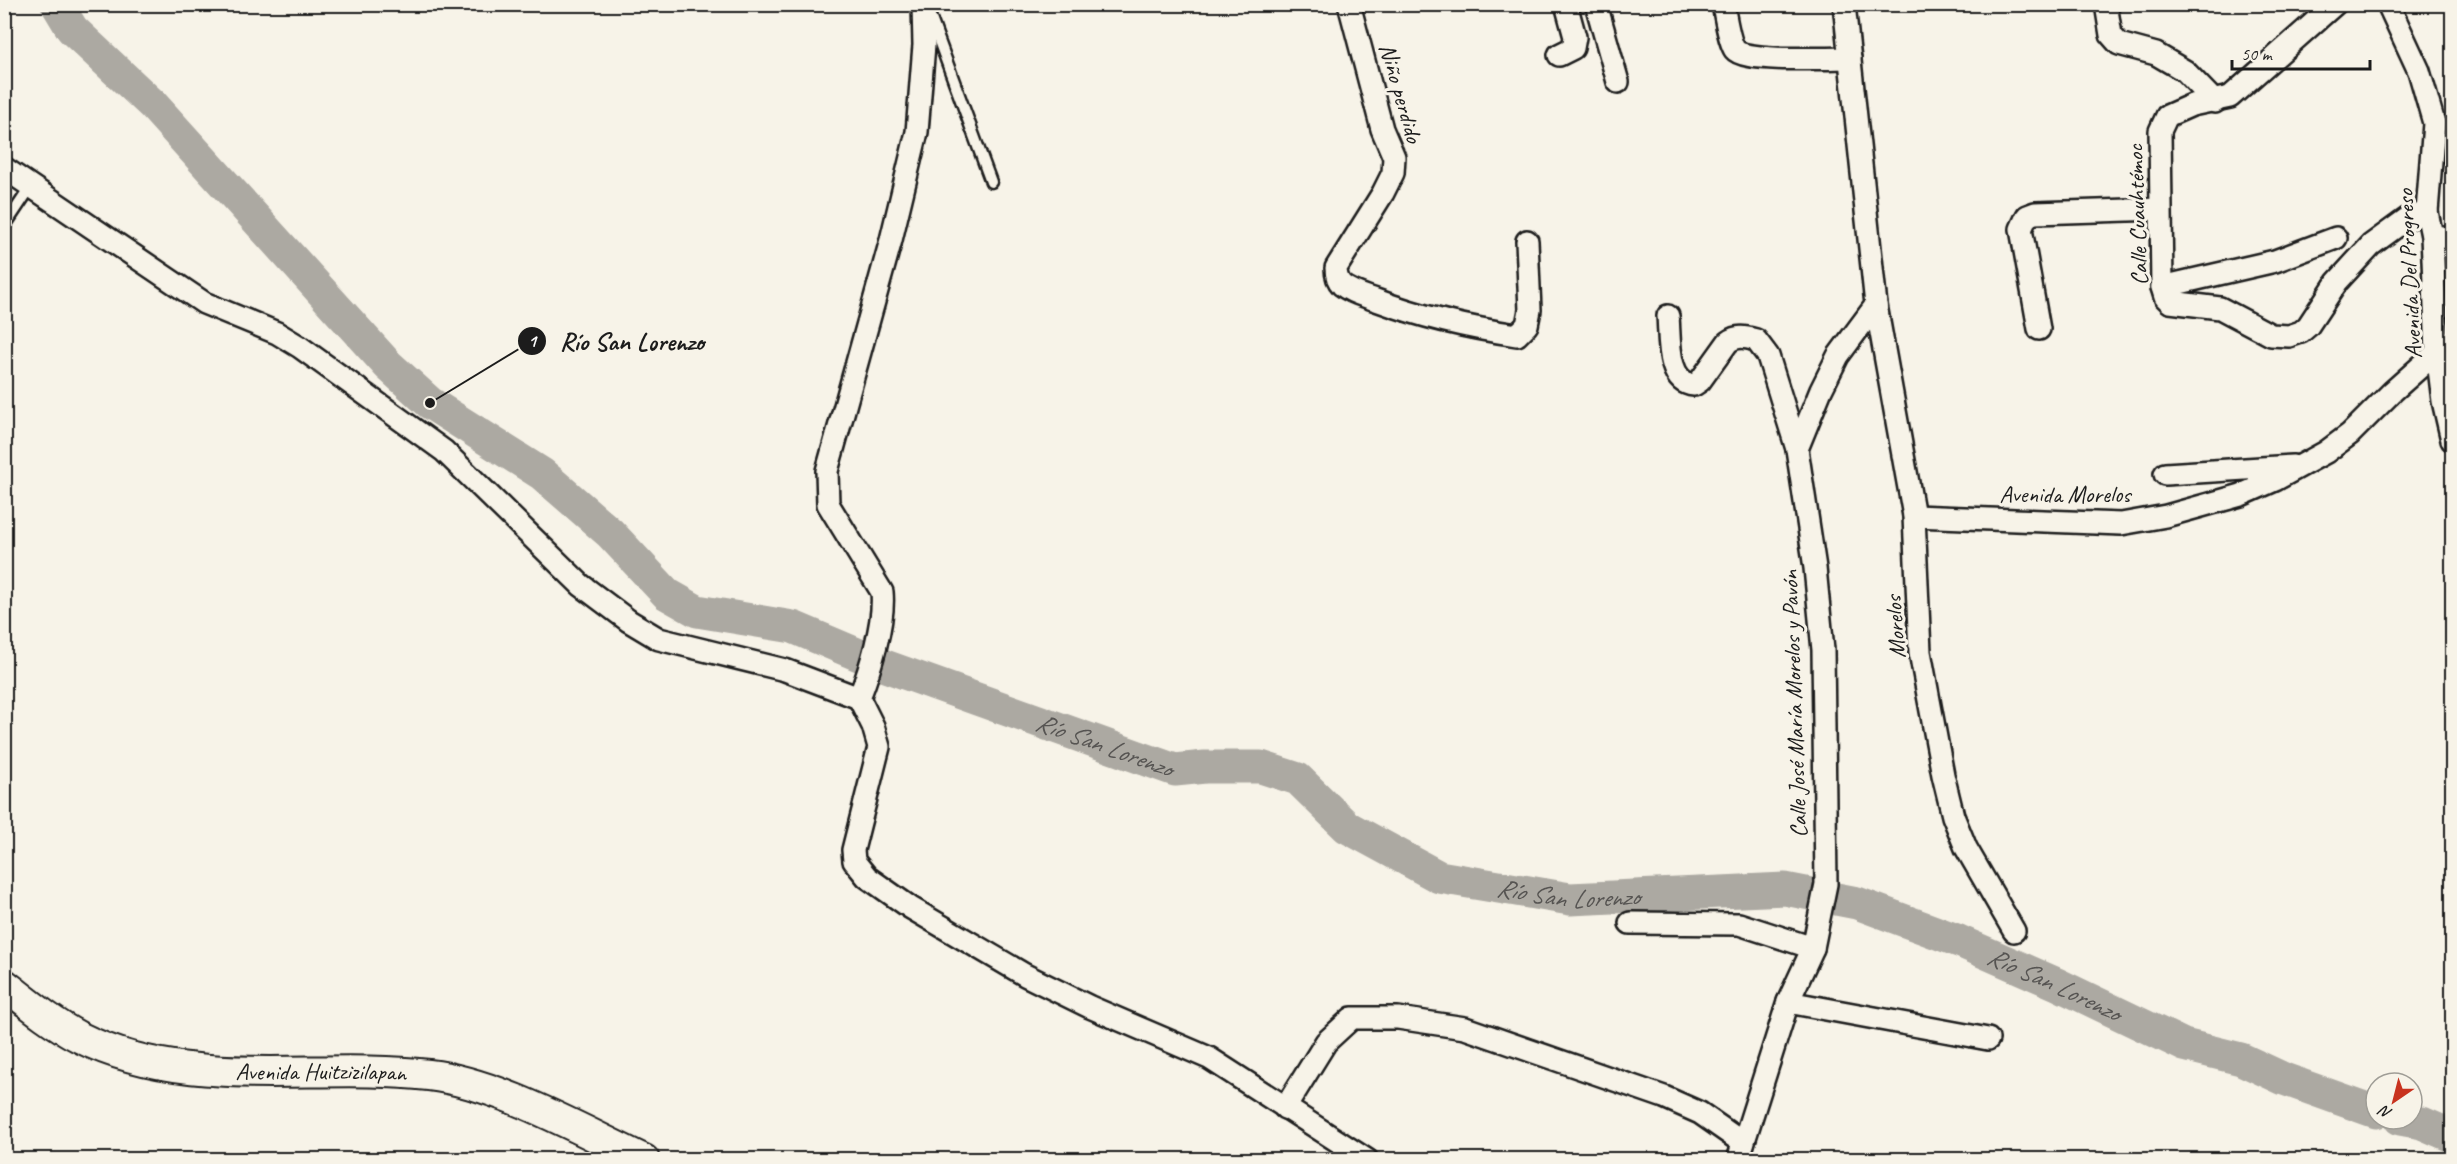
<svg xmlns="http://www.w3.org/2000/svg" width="2457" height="1164" font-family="Caveat,sans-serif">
  <rect width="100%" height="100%" fill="#f7f3e8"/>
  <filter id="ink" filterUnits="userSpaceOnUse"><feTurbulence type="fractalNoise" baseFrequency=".0167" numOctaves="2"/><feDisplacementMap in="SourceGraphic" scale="12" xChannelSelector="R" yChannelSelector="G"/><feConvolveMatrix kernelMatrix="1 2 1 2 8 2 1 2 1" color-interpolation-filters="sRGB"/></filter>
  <g filter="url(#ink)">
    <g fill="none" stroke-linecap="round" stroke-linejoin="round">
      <g stroke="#aca9a2" stroke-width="33">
        <path id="s1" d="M57,4L72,29L153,105L388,365L430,403L542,474L610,533L667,594L697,611L793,627L885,666L1175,770L1205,767H1261L1298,779L1347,827L1439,877L1570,899L1785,889L1857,903L1959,941L2057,984L2184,1045L2241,1059L2284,1079L2376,1112"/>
        <polyline points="2400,1119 2422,1123 2452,1136"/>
      </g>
      <defs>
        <g id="lane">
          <polyline points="930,16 991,182"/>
          <polyline points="4,227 32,185"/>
        </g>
        <g id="street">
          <path d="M1349,4L1382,129L1394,157L1393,173L1383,193L1336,268C1336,275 1337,280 1342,285C1352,293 1365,296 1376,300C1422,317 1469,328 1517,335L1527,325L1530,310L1527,241"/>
          <polyline points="1596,4 1618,82"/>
          <path d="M1723,4C1725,15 1729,42 1735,50C1744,62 1831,58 1850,58"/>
          <polyline points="2106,4 2111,35 2119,44 2156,54 2185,71 2215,102"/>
          <polyline points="2335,4 2230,97 2192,105 2167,116 2160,131 2162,287 2165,297 2170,302 2220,308 2271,335 2289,336 2301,332 2308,326 2337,282 2371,245 2408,218 2427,212"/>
          <polyline points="2388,4 2419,71 2434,123 2427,212 2432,236 2437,352 2443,401 2452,440"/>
          <polyline points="1559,55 1573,48 1575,37 1566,4"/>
          <path d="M4,168L204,303L277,333L300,347L444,451L581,585L629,621L659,639L785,670L859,698C870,670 885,622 882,592L828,504L827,471L891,240L917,132L924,45L923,4"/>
          <polyline points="2432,236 2452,238"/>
          <polyline points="2162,287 2275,261 2336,238"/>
          <polyline points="1876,305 1914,516 1920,652 1943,775 1953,816 1966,848 2014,931"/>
          <path d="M1668,316C1670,337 1666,383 1694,385L1700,381L1728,342C1737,335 1745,337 1756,340L1768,356L1797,449"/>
          <polyline points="2039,329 2021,229 2027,216 2035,213 2160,209"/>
          <polyline points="2165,474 2293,466"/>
          <polyline points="1914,516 2121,524 2166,516 2241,495 2275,480 2326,452 2350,434 2393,391 2437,352 2452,350"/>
          <polyline points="859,698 873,726 879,747 853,850 854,861 867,877 911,908 1025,975 1090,1007 1209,1058 1367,1160"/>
          <polyline points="1630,923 1739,924 1813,948"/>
          <polyline points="1788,1002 1988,1039"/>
          <polyline points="1285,1108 1326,1042 1352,1018 1398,1018 1465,1028 1664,1097 1700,1113 1743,1143"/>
          <polyline points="1738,1160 1788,1002 1813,948 1826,884 1823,650 1815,568 1797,449 1821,390 1838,356 1876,305 1844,4"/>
        </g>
        <g id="secondary">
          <path id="s2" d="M4,984C28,1003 52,1023 79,1037C188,1092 313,1062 429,1075C498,1083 580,1130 644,1160"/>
        </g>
      </defs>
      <use href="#lane" stroke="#1c1c1c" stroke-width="15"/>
      <use href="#street" stroke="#1c1c1c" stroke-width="26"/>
      <use href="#secondary" stroke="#1c1c1c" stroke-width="34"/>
      <use href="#lane" stroke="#f7f3e8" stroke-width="10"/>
      <use href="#street" stroke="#f7f3e8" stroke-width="21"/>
      <use href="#secondary" stroke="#f7f3e8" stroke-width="30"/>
    </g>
  </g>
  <g text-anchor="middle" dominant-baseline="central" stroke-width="6" stroke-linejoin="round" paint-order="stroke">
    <g font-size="24" fill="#1c1c1c" stroke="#f7f3e8">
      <text transform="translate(1401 93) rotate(74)">Niño perdido</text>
      <text transform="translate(2137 215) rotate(-92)">Calle Cuauhtémoc</text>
      <text transform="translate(2409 274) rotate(-93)">Avenida Del Progreso</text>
      <text x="2065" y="494">Avenida Morelos</text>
      <text transform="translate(1895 627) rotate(-94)">Morelos</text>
      <text transform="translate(1794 704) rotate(-92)">Calle José María Morelos y Pavón</text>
      <text stroke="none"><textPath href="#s2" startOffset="339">Avenida Huitzizilapan</textPath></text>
    </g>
    <g font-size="26" font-style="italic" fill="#565452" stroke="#f7f3e8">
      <text stroke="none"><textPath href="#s1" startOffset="1318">Río San Lorenzo</textPath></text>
      <text stroke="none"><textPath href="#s1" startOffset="1822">Río San Lorenzo</textPath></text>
      <text stroke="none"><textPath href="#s1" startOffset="2326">Río San Lorenzo</textPath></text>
    </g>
  </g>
  <path fill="none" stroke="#1c1c1c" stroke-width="2" d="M430 403L532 341"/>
  <g fill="#1c1c1c" stroke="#f7f3e8" stroke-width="2">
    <circle cx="430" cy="403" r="6"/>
    <circle cx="532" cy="341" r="15"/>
  </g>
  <g font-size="18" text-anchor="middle" font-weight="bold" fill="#fff">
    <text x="532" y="347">1</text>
  </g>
  <g font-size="26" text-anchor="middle" font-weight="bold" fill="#1c1c1c" stroke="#f7f3e8" stroke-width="6" stroke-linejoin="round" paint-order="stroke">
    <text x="632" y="350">Río San Lorenzo</text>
  </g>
  <rect width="2457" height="1164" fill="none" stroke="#f7f3e8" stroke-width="24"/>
  <rect x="12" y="12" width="2433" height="1140" fill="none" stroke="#1c1c1c" stroke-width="2" filter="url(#ink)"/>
  <g transform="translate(2394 1101) rotate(215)"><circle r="28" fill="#f7f3e8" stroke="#9f9d96" stroke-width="1.5"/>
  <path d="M0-4.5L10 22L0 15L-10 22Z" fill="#c8321e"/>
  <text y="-9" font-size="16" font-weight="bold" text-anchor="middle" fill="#1c1c1c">N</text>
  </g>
  <path d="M2232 60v9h138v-9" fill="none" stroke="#1c1c1c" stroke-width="3"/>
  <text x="2241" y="60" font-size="18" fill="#1c1c1c" stroke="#f7f3e8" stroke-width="4.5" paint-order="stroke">50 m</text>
</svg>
